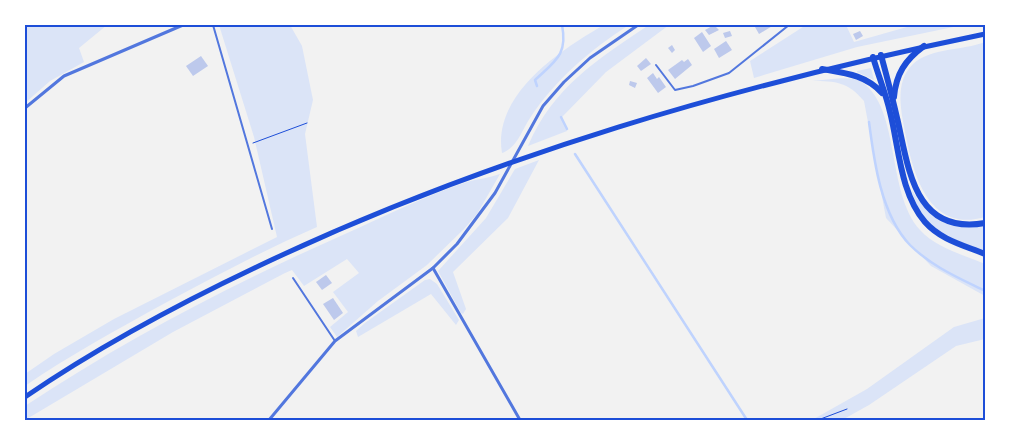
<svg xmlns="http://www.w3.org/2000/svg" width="1010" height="445" font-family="Lato,sans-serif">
  <rect width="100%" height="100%" fill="#f2f2f2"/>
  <g fill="#dbe4f7">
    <polygon points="25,25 107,25 79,48 84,62 50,81 25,103"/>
    <path d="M219,25H290L302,46L313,100L305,134L317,227C266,249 216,276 167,302C118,329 70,355 25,386V374L54,354L114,319L277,237L254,137Z"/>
    <path d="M604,25H629C590,50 556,79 530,118C522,130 517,148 502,153C492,95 560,50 604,25Z"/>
    <path d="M649,25H669L606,72L562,117L567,131L528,146C553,87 598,59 649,25Z"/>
    <polygon points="806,25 846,25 854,42 914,25 963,25 857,47 754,78 750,61"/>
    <path d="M985,42V217C930,233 914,177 906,137C902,114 893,83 913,64C932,47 962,51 985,42Z"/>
    <polygon points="871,68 874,80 857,72 857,71"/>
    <path d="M832,79C841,78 854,77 862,82C901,110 886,192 920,230C936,248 964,255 985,264V296L931,266L886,218L864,101C848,82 836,81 812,81Z"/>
    <polygon points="539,160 508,218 453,272 466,309 463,314 461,313 438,271 486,218 515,169"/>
    <path d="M500,174L477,214L464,229L427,265L378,301L337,337L330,327L348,312L333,292L359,273L347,259L304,286L292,270L285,273L173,332L25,420V406C126,339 234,283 345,234C383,217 427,195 467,182C477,179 489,178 500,174Z"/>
    <path d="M912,190C928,219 953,231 985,226V251C958,241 931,233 917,205C915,200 912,195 912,190Z"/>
    <polygon points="430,279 437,284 459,320 456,325 431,294 358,337 356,331 365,323 425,280"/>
    <polygon points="985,318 985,339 956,346 869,405 842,420 812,420 867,389 954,327"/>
  </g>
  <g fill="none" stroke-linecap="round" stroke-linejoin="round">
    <g stroke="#bfd3fe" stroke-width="2.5">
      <path d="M537,86L535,80C555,61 568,55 562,25"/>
      <polyline points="561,117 567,129"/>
      <path d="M869,122C874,161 881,215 910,245C931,266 959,278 985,291"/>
      <polyline points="575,154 747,420"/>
    </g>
  </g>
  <g fill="#bdc9ec">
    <polygon points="714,25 719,30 709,35 705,30"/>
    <polygon points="758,25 774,25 759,34 755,27"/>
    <polygon points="730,31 732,36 725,38 723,33"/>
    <polygon points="860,31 863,36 856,40 853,34"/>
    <polygon points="702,32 711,46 703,52 694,38"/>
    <polygon points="726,41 732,50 719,58 714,49"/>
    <polygon points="672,45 675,50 672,53 668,48"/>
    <polygon points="201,56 208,66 193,76 186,66"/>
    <polygon points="646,58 651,64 641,71 637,66"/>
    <polygon points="688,59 692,65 675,79 668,70 682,60 684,62"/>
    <polygon points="653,73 657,79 659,77 666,87 658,93 647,78"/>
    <polygon points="630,81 637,83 635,88 629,85"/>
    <polygon points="326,275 332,283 322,290 316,282"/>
    <polygon points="333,298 343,313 334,320 323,304"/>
  </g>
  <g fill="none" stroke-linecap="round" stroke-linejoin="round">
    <g stroke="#1d4ed8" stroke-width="1">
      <polyline points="253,143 307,123"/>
      <polyline points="818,420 847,409"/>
    </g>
    <g stroke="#5277de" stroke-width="2">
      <polyline points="213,25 272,229"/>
      <polyline points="656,65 675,90 693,86 729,73 789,25"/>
      <polyline points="293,278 335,341"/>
    </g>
    <g stroke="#5277de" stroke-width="3">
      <polyline points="25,108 64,76 183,25"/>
      <polyline points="433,268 520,420"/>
      <polyline points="269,420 335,341 433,268 457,244 495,193 543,106 564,82 590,58 638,25"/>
    </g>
    <path stroke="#1d4ed8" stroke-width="5" d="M25,397C101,345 182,302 265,263C494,155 738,85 985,34"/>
    <g stroke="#1d4ed8" stroke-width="6">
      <path d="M881,55C887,77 893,100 898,122C909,172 916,235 985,223"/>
      <path d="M873,57C878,75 886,94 890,112C899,147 900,193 925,222C941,240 963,245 985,254"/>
      <path d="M822,69C845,73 866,75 882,93"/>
      <path d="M894,97C896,74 905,60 924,46"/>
    </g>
  </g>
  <rect width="1010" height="445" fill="none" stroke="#ffffff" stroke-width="52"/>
  <rect x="26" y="26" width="958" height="393" fill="none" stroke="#1d4ed8" stroke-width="2"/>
</svg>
